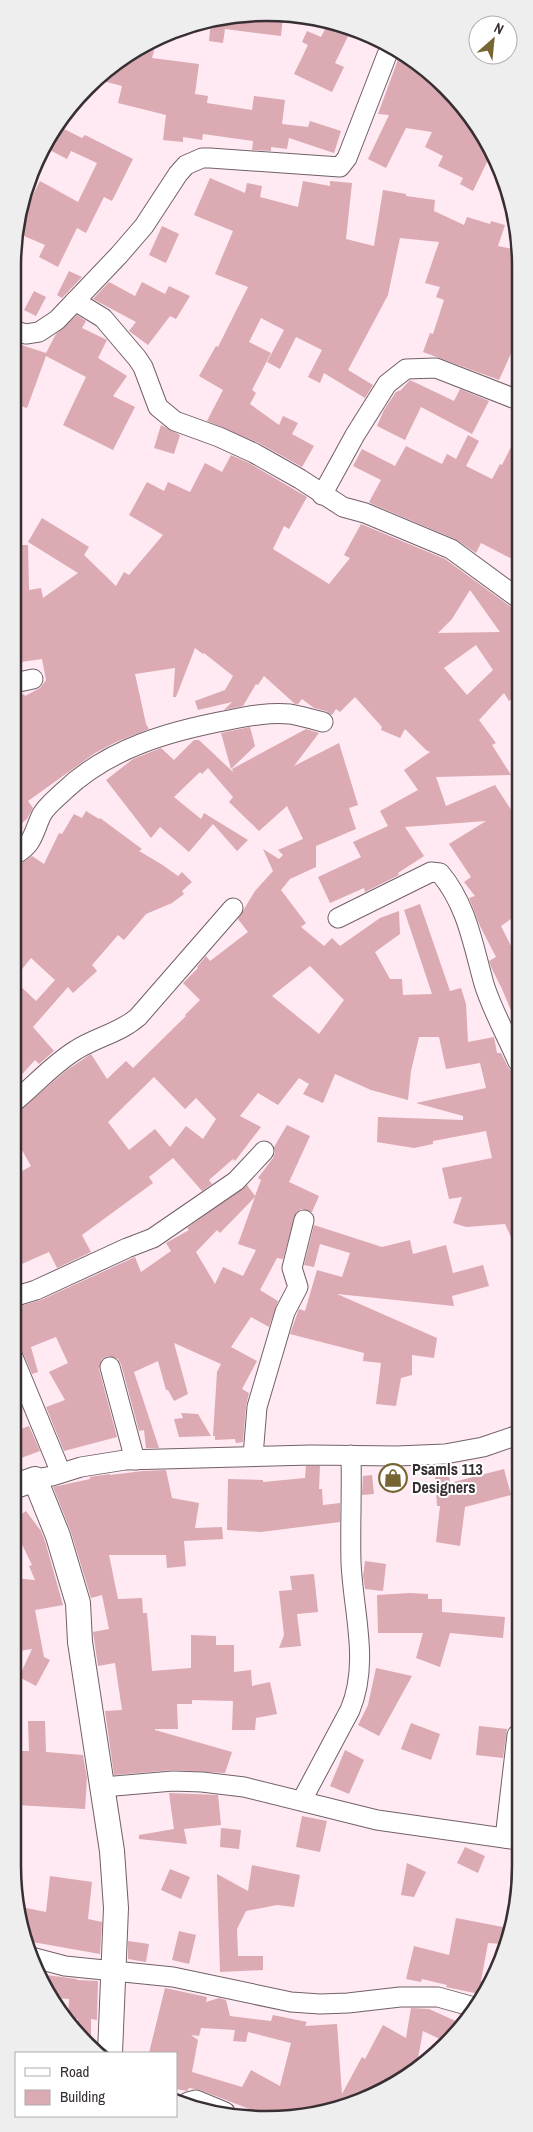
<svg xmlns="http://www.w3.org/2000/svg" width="533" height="2132" font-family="'Archivo Narrow',sans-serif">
  <rect width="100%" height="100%" fill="#ffe9f3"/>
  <g fill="#dbaab2" fill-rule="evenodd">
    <polygon points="283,16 281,36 225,29 223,43 209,41 211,20"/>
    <polygon points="328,23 351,30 335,63 344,67 332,92 294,74 308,45 302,42 307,31 321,37"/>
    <polygon points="156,43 152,58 199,64 195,94 208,96 207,103 252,110 254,96 285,100 282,124 308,127 310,121 341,131 334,153 289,138 287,149 271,147 271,151 252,150 253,141 203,134 202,140 183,137 183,142 163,140 166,115 118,103 122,86 99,80 112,65"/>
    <polygon points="400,54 446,87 494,154 498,167 487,162 473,191 460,184 463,178 438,166 443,156 425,147 432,132 406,128 386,168 368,159 389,115 378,114"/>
    <polygon points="58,126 82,138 85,135 133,159 112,201 104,197 86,233 77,228 58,267 39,257 45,245 17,233 26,214 24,213 40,181 78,202 97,163 71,151 67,159 44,147 47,139"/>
    <polygon points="210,178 245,193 247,183 262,186 260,197 298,207 303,181 330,186 330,181 352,183 346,239 374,246 383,190 406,194 406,196 435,200 434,211 464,225 467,217 490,224 491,221 505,225 498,246 518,250 518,351 513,349 499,380 423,352 430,333 433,334 444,300 436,297 440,287 425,283 439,242 400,238 388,295 348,370 373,385 365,398 324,373 320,383 308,377 322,350 296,337 280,369 267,362 284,330 261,318 249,342 271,353 252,390 256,393 250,404 279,425 283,416 298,423 292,434 314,446 302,467 259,443 207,421 223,390 199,376 216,346 218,347 248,287 215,274 233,231 194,215"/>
    <polygon points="162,226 179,234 166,263 149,255"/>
    <polygon points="69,271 82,277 62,298 57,295"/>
    <polygon points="109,282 135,296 142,282 165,294 169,286 190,296 176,319 170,316 148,345 129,331 136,322 93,299"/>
    <polygon points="34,291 46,297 36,316 24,310"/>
    <polygon points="77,315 86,321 82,328 107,340 98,358 127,376 113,396 135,407 113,450 63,425 86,377 46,356 27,408 14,404 15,343 46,353 56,334"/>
    <polygon points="410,380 454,401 460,389 489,401 472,434 421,407 405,440 377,426 384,410 396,392 401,390"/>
    <polygon points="161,425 180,435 174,454 154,448"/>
    <polygon points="518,433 518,562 481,543 476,553 455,539 372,504 369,502 381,480 353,466 362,449 395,466 406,446 442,464 447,454 456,459 468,435 479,441 466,466 492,479 500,464 502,465"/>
    <path d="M231,455L249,463L307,497L289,529L284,526L273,549L329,584L350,558L344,555L361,524L445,559L511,607L518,609V695L509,701L504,693L479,720L496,743L492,745L511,775L436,777L446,806L495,785L517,819L511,821L518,831V914L501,926L514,952L518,951V1027L502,989L492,969L489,961L496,957L480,926L469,898L475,896L464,882L471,877L449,844L486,821L405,827L424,856L398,873L399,875L365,892L364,888L330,903L318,877L361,857L353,842L388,826L380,811L418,790L404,770L430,752L426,750L405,729L400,738L381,730L382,727L355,697L340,712L336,709L332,715L326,711L314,708L302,699L298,704H295L264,676L258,685L256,684L243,706L224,710L232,702L198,710L195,701L225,690L233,676L204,653L203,654L195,648L176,697H173L175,668L135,674L146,724L149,729L116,742L95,753L28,801L33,808L27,819L14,829V700L24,694L25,696L40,688L46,680L42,659L14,663V545H28L29,590L41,588L43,598L78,573L28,542L42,518L89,547L84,555L116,586L124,572L129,575L163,535L129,515L147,482L164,491L168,482L190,492L205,463L222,472ZM470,590L500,632L438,633L452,619ZM476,645L493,670L467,695L444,668Z"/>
    <polygon points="250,727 255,746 231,769 221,733"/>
    <path d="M306,729L319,733L294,766L339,743L358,805L349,808L356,829L316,846V867L290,879L281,890L306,923L301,927L324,946L332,938L340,946L380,918L399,911L400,934L375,952L390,979H402L403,995L432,994L404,910L420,904L450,991L461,988L466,1004L468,1042L494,1037L497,1053H501L508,1067L512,1072L518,1096V1252L505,1224L466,1227L453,1223L462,1197L449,1199L442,1168L492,1158L486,1131L433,1141V1144L414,1148L377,1142L378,1117L463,1120V1116L416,1103L486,1088L480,1063L446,1069L439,1037H419L411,1071L408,1100L371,1090L335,1074L323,1103L303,1094L309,1084L299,1078L278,1105L258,1093L240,1116L261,1127L235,1161L233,1159L209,1180L212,1184L202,1191L173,1158L149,1177L153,1183L82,1235L91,1252L57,1268L49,1252L15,1267L21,1283L13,1285V1176L31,1166L13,1134L14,1115L67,1070L91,1054L107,1079L126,1061L133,1068L186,1016L185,1015L200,1000L183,983L198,968L197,967L206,956L210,961L248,932L238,919L255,891L273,871L263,849L279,859L283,855L278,850L303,839L287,806L259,831L229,802L233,797L208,768L202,774L200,772L174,797L201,819L204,813L248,840L237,851L213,824L189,852L160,827L151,838L106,780L133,759L161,748L174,760L194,740H199L233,772L232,769ZM310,966L344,1000L319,1034L272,996ZM154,1077L185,1109L196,1098L216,1119L203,1139L186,1126L170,1147L155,1129L129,1150L108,1122Z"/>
    <polygon points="86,811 99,819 100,818 142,849 139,851 161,864 178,876 182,872 192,882 182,891 184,894 172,903 146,914 124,940 118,935 92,965 97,971 73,993 68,987 33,1027 54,1051 39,1064 35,1060 14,1083 14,980 36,1001 55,980 31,958 14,979 14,875 22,863 32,856 44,864 59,833 62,834 74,814 82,818"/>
    <path d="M287,1125L310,1136L289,1182L319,1196L312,1212L301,1209L296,1213L283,1259L277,1258L260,1290L278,1301L269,1327L251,1317L231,1347L257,1361L242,1389L249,1393L246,1406L243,1442L236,1443L235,1439L215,1440V1436H213L217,1372L221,1364L174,1343L188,1394L174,1401L168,1390H166L158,1361L134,1372L159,1448H146L144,1430L139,1431L121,1364L118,1359L108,1356L102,1359L99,1369L117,1437L64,1451L46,1407L65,1400L49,1372L68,1363L56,1337L31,1347L38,1372L32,1374L23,1353L15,1346L13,1339V1308L41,1300L135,1257L141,1272L171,1251L166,1243L189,1230L187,1228L247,1185L255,1196L261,1180L258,1178L273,1158L275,1153L274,1147ZM255,1197L238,1244L256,1250L243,1276L223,1267L215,1284L196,1252L217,1230L220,1233Z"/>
    <polygon points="314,1225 382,1247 410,1240 413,1254 446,1245 453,1273 483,1265 489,1286 452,1296 454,1306 337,1294 437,1338 434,1358 412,1355 412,1375 401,1378 396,1406 376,1404 381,1363 363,1361 364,1353 290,1334 299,1309 305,1311 317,1270 342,1277 350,1253 320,1244 314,1267 304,1265"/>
    <polygon points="181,1413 198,1414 211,1436 179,1437 174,1419 183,1418"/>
    <polygon points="29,1426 40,1451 13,1461 13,1432"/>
    <polygon points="306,1466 320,1466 319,1489 322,1489 323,1505 340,1503 340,1522 261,1532 227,1530 228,1479 263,1480 263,1482 305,1478"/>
    <polygon points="504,1469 511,1495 465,1507 460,1546 436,1542 440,1506 437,1506 435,1474 449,1474 450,1483"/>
    <polygon points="166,1470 172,1498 199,1503 195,1528 222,1527 223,1539 184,1541 186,1566 167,1568 166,1555 109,1555 118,1599 142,1598 143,1613 147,1613 152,1671 191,1668 191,1635 216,1636 216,1645 234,1645 234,1672 251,1670 252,1686 270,1682 277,1714 256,1718 255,1730 232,1730 233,1701 192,1700 192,1704 177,1704 178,1729 155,1729 155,1730 232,1752 225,1773 173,1770 114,1775 105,1711 122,1710 115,1663 98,1666 93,1632 109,1629 102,1595 91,1598 71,1532 53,1487 90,1479 90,1477 110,1474 110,1475 143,1471"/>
    <polygon points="372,1475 374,1494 362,1495 363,1476"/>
    <polygon points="26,1511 41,1531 45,1541 63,1605 35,1610 44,1657 50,1660 36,1686 19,1677 32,1649 13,1652 13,1578 35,1580 29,1566 32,1565 19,1538 13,1543 13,1520"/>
    <polygon points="365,1561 386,1564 383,1591 365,1589 363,1576"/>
    <polygon points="314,1574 318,1612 297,1614 301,1646 279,1648 284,1635 279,1591 292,1590 290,1576"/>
    <polygon points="410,1593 428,1594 428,1599 442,1599 442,1612 505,1617 503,1638 450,1633 440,1667 416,1658 423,1633 378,1633 377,1595"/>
    <polygon points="376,1668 412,1676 379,1736 358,1725 368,1705"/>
    <polygon points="28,1721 45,1721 46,1752 83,1755 87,1778 85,1809 17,1805 20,1751 29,1751"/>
    <polygon points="411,1723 440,1734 431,1760 401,1749"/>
    <polygon points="479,1726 507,1729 503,1758 476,1755"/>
    <polygon points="345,1750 364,1760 349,1794 330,1786"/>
    <polygon points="169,1793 218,1795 221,1825 184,1829 187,1844 139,1839 139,1835 174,1829"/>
    <polygon points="302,1816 327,1821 320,1852 296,1847"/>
    <polygon points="221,1828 241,1830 239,1849 220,1847"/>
    <polygon points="465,1847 485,1856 478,1873 457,1863"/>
    <polygon points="407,1863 426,1872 414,1897 401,1895"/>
    <polygon points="252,1865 300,1875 294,1907 277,1905 246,1911 237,1929 238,1956 263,1956 263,1970 220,1972 217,1874 248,1891"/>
    <polygon points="170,1869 190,1877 181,1899 161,1890"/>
    <polygon points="50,1876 92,1882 88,1919 102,1922 100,1954 27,1941 21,1907 46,1912"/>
    <polygon points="456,1918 508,1928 503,1944 488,1943 481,1981 490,1982 484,1995 446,1987 447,1985 422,1979 421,1982 406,1979 414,1946 449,1955"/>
    <polygon points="179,1931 196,1935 189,1964 172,1960"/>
    <polygon points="128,1941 149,1944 146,1962 128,1959"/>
    <polygon points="39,1974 77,1979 77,1980 98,1981 97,2020 91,2019 91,2045 77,2034 78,2019 68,2018 69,1999 54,1998"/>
    <path d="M165,1988L207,1997L206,2002L219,1998L226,2000L230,2016L271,2021L273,2015L307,2022L305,2026L337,2024L342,2094L362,2057L365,2059L383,2025L406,2038L411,2008L429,2009L460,2023L444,2041L423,2031L418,2058L426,2062L421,2067L334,2110L270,2117L200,2090L189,2088L187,2091L176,2089V2053H149ZM201,2028L235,2030L233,2041L246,2042L248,2032L291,2043L280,2086L251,2070L242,2087L192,2072L198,2040L191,2035L199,2036Z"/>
  </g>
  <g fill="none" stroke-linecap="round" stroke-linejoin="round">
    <defs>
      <g id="minor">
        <polyline points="75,301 103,318 137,358 143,367 158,407 175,421 219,437 254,453 300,479 343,507 365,513 451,549 518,598"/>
        <polyline points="15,331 26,334 39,332 57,320 119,255 144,226 178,174 186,165 202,158 210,158 340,167 347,158 390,47"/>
        <polyline points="322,495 355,435 387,384 406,369 436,368 518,400"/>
        <polyline points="14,683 33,679"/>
        <path d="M14,855C33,845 33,834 41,816C45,807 57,798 64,791C109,748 170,731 229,720C249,716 270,712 290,714C301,716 312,719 323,722"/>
        <path d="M338,918L431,872L440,873C467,905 473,945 484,984C492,1010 507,1036 518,1062"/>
        <path d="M14,1102C35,1085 53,1064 76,1050C96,1037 120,1033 138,1017L233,908"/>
        <polyline points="13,1297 36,1290 127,1248 153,1238 236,1181 264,1151"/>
        <polyline points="13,1357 61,1473"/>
        <polyline points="110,1367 135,1460"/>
        <polyline points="253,1456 257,1407 285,1312 298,1287 292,1268 304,1220"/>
        <polyline points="35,1479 52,1476 81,1467 125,1460 311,1455 397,1456 445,1454 483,1447 518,1435"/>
        <polyline points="103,1787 173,1781 202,1782 244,1787 377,1820 518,1840"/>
        <path d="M302,1800L350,1710C370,1662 353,1612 351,1562C350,1527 352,1491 351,1455"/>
        <polyline points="505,1838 517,1735"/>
        <polyline points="31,1957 65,1966 173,1977 291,2002 320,2004 348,2003 400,1997 438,1997 474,2007"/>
        <polyline points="188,2102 196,2100 225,2112"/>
      </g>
      <polyline id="tertiary" points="13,1487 35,1479 58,1536 78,1603 80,1642 112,1851 116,1908 110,2053"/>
    </defs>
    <use href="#minor" stroke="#726069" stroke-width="21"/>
    <use href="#tertiary" stroke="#726069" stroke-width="26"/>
    <use href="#minor" stroke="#fff" stroke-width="19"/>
    <use href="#tertiary" stroke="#fff" stroke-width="24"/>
  </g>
  <defs>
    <symbol id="shop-ring" viewBox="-11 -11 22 22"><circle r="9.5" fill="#fff" stroke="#756634" stroke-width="1.5"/><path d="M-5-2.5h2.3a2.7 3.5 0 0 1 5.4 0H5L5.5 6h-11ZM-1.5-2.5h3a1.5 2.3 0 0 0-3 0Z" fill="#756634"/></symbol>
  </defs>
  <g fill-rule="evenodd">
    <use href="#shop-ring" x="377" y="1462" width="32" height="32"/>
  </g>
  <g text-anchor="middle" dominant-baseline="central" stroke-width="4" stroke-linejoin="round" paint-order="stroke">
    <g font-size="16" font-weight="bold" fill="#372f33" stroke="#fff" text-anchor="start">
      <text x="412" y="1469">Psamls 113<tspan x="412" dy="18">Designers</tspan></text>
    </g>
  </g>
  <path d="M0 0H533V2132H0ZM266 21H267A245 245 0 0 1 512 266V1866A245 245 0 0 1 267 2111H266A245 245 0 0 1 21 1866V266A245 245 0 0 1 266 21Z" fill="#efeeef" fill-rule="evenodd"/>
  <path fill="none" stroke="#372f33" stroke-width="2.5" d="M266 21H267A245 245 0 0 1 512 266V1866A245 245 0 0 1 267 2111H266A245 245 0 0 1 21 1866V266A245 245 0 0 1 266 21Z"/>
  <rect x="15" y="2052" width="162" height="65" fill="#ffffff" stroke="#afacad"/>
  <rect x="25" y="2068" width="25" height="8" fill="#ffffff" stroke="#afacad"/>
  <text x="60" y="2077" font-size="15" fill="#372f33">Road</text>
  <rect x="25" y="2090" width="25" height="15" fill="#dbaab2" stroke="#afacad"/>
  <text x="60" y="2102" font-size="15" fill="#372f33">Building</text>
  <g transform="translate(493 40) rotate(27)"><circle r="24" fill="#ffffff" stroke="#afacad"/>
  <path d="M0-4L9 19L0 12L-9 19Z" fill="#756634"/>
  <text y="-8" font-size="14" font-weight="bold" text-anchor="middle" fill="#372f33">N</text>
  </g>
</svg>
